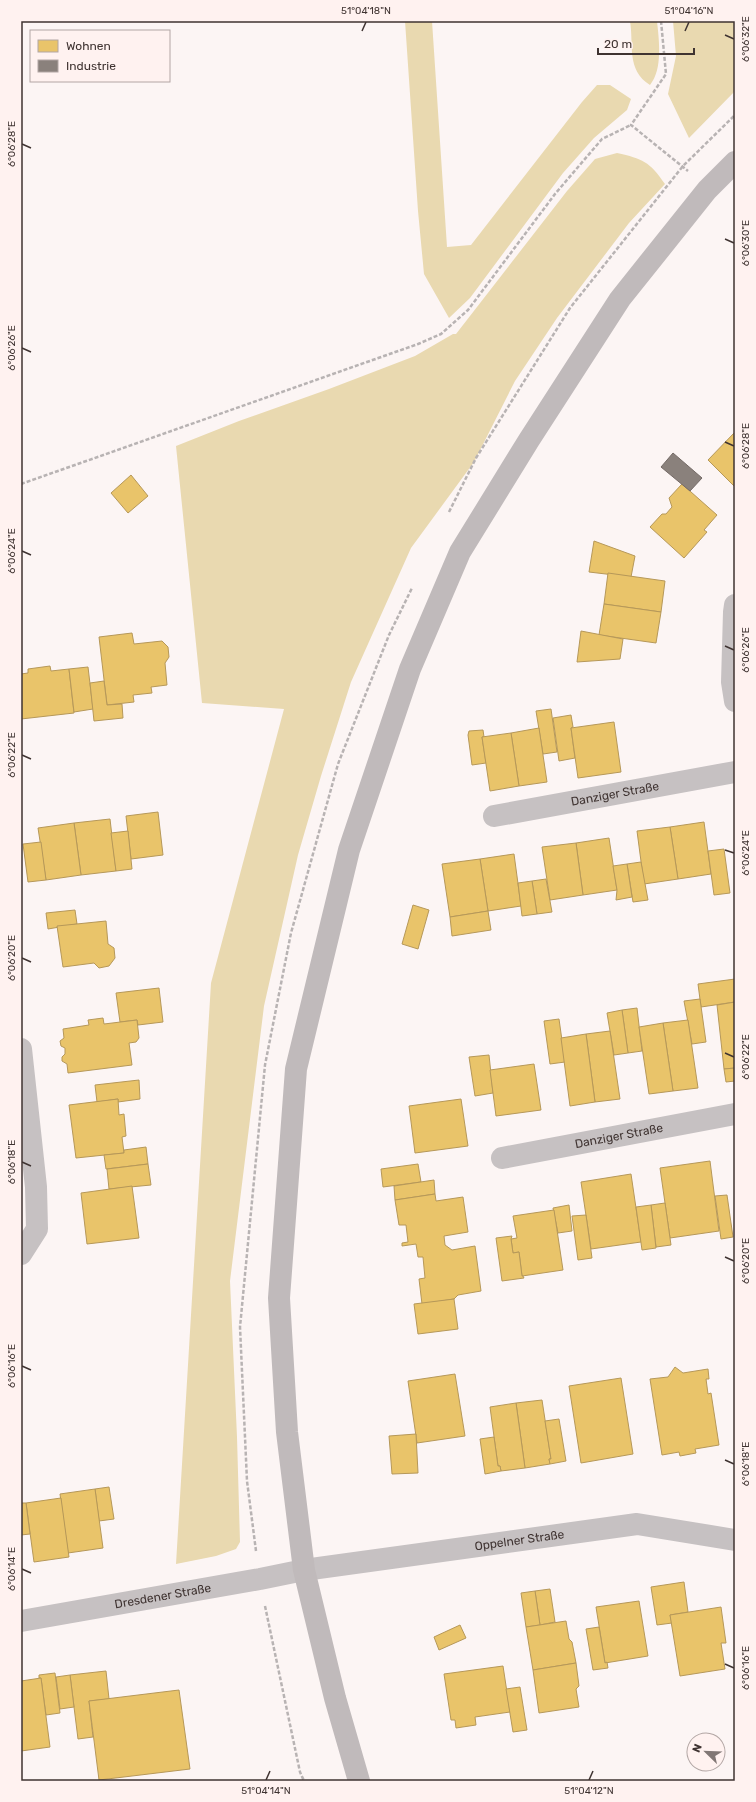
<svg xmlns="http://www.w3.org/2000/svg" width="756" height="1802" font-family="Rubik,sans-serif">
  <rect width="100%" height="100%" fill="#fcf5f4"/>
  <g fill="#e9d9b0">
    <polygon points="405,21 432,21 447,247 471,245 582,102 597,85 610,85 631,99 627,110 594,138 563,173 470,298 449,318 424,274 418,211"/>
    <path d="M630,21H657C659,40 663,69 650,85C626,70 634,45 630,21Z"/>
    <polygon points="673,21 735,21 735,91 689,138 668,94 676,56"/>
    <path d="M617,153C643,159 649,161 665,184L629,223L557,318L515,381L474,462L411,548L351,682L321,776L298,855L264,1006L230,1281L237,1437L240,1542L236,1549L216,1556L176,1564L211,983L284,709L202,703L176,446L239,421L329,389L415,356L453,334H456L567,191L595,159Z"/>
  </g>
  <g fill="#e9c46a" stroke="#b69859">
    <polygon points="735,432 735,487 708,460"/>
    <polygon points="131,475 148,496 128,513 111,493"/>
    <polygon points="682,484 717,515 704,530 707,532 684,558 650,527 662,514 666,514 672,507 669,498"/>
    <polygon points="594,541 635,556 631,577 589,572"/>
    <polygon points="608,573 665,581 661,612 604,604"/>
    <polygon points="604,604 661,612 656,643 599,635"/>
    <polygon points="581,631 623,639 620,659 577,662"/>
    <polygon points="132,633 134,644 162,641 168,647 169,657 165,663 167,685 151,687 152,693 133,695 134,702 107,705 99,637"/>
    <polygon points="50,666 51,671 69,669 74,713 21,719 21,674 28,673 28,669"/>
    <polygon points="88,667 93,709 74,712 69,669"/>
    <polygon points="104,681 107,705 122,704 123,718 94,721 90,683"/>
    <polygon points="551,709 557,752 543,754 536,711"/>
    <polygon points="571,715 573,727 571,728 575,758 559,761 553,718"/>
    <polygon points="614,722 621,772 578,778 571,728"/>
    <polygon points="539,728 547,782 519,786 511,733"/>
    <polygon points="483,730 484,737 482,737 486,763 472,765 468,735 469,731"/>
    <polygon points="511,733 519,786 490,791 482,737"/>
    <polygon points="158,812 163,855 131,859 126,816"/>
    <polygon points="110,819 116,871 81,875 74,823"/>
    <polygon points="704,822 711,874 678,879 670,827"/>
    <polygon points="74,823 81,875 46,880 38,828"/>
    <polygon points="670,827 678,879 644,884 637,831"/>
    <polygon points="128,831 132,869 116,871 111,833"/>
    <polygon points="609,838 617,890 583,895 576,843"/>
    <polygon points="41,842 46,880 28,882 23,844"/>
    <polygon points="576,843 583,895 550,900 542,847"/>
    <polygon points="724,849 730,893 714,895 708,851"/>
    <polygon points="514,854 521,906 488,911 480,859"/>
    <polygon points="480,859 488,911 450,917 442,864"/>
    <polygon points="641,862 648,900 633,902 627,864"/>
    <polygon points="627,864 632,897 616,900 617,890 613,866"/>
    <polygon points="546,879 552,912 537,914 532,881"/>
    <polygon points="532,881 537,914 522,916 518,883"/>
    <polygon points="413,905 429,910 418,949 402,944"/>
    <polygon points="75,910 77,924 48,929 46,913"/>
    <polygon points="488,911 491,930 452,936 450,917"/>
    <polygon points="106,921 108,944 114,948 115,958 109,966 99,968 94,963 63,967 57,926"/>
    <polygon points="735,979 735,1002 701,1007 698,984"/>
    <polygon points="159,988 163,1022 138,1025 137,1020 120,1022 116,993"/>
    <polygon points="700,999 706,1042 692,1044 684,1001"/>
    <polygon points="735,1002 735,1068 724,1069 717,1005"/>
    <polygon points="637,1008 642,1051 628,1053 622,1010"/>
    <polygon points="622,1010 628,1053 614,1055 607,1013"/>
    <polygon points="103,1018 104,1024 137,1020 139,1038 136,1042 129,1043 132,1065 68,1073 67,1064 62,1061 62,1057 65,1054 65,1048 61,1046 60,1041 64,1038 63,1029 89,1025 88,1020"/>
    <polygon points="559,1019 565,1062 550,1064 544,1021"/>
    <polygon points="688,1020 698,1088 673,1091 663,1023"/>
    <polygon points="663,1023 673,1091 649,1094 639,1027"/>
    <polygon points="610,1031 620,1099 595,1102 586,1034"/>
    <polygon points="586,1034 595,1102 570,1106 561,1038"/>
    <polygon points="489,1055 493,1093 475,1096 469,1057"/>
    <polygon points="534,1064 541,1110 496,1116 490,1070"/>
    <polygon points="735,1068 735,1081 726,1082 724,1069"/>
    <polygon points="139,1080 140,1099 118,1102 118,1099 97,1102 95,1085"/>
    <polygon points="118,1099 119,1115 124,1114 126,1136 122,1137 124,1153 76,1158 69,1105"/>
    <polygon points="461,1099 468,1146 415,1153 409,1106"/>
    <polygon points="146,1147 148,1164 106,1169 104,1155 124,1153 124,1150"/>
    <polygon points="710,1161 719,1231 670,1238 660,1168"/>
    <polygon points="148,1164 151,1185 109,1189 107,1169"/>
    <polygon points="418,1164 421,1182 383,1187 381,1169"/>
    <polygon points="631,1174 641,1242 591,1249 581,1182"/>
    <polygon points="434,1180 435,1194 395,1200 394,1186"/>
    <polygon points="132,1186 139,1238 87,1244 81,1193"/>
    <polygon points="435,1194 436,1201 463,1197 468,1232 444,1236 445,1245 452,1250 475,1246 481,1291 458,1295 454,1299 422,1304 419,1279 425,1278 423,1257 418,1257 416,1244 402,1246 402,1243 408,1242 406,1225 399,1225 395,1200"/>
    <polygon points="727,1195 733,1237 721,1239 715,1196"/>
    <polygon points="665,1203 671,1245 656,1247 651,1205"/>
    <polygon points="569,1205 572,1231 558,1233 553,1208"/>
    <polygon points="651,1205 656,1248 642,1250 636,1207"/>
    <polygon points="554,1210 563,1270 522,1276 519,1252 513,1253 511,1239 517,1238 513,1216"/>
    <polygon points="586,1215 592,1258 578,1260 572,1216"/>
    <polygon points="512,1236 511,1239 513,1253 519,1252 522,1276 523,1276 524,1278 502,1281 496,1238"/>
    <polygon points="454,1299 458,1329 418,1334 414,1304"/>
    <polygon points="675,1367 683,1373 708,1369 709,1379 706,1379 708,1394 711,1393 719,1445 695,1449 696,1453 680,1456 679,1452 662,1455 650,1379 668,1377"/>
    <polygon points="455,1374 465,1436 417,1443 408,1381"/>
    <polygon points="621,1378 633,1454 581,1463 569,1386"/>
    <polygon points="542,1400 551,1459 549,1459 550,1464 525,1468 516,1403"/>
    <polygon points="516,1403 525,1468 501,1471 500,1466 498,1466 490,1407"/>
    <polygon points="559,1419 566,1461 550,1464 549,1459 551,1459 545,1421"/>
    <polygon points="416,1434 418,1473 392,1474 389,1436"/>
    <polygon points="494,1437 498,1466 500,1466 501,1471 485,1474 480,1439"/>
    <polygon points="109,1487 114,1519 99,1521 95,1489"/>
    <polygon points="95,1489 103,1548 68,1553 60,1494"/>
    <polygon points="61,1498 69,1557 34,1562 26,1503"/>
    <polygon points="21,1503 26,1503 30,1534 21,1535"/>
    <polygon points="684,1582 688,1612 670,1615 672,1623 657,1625 651,1587"/>
    <polygon points="550,1589 555,1622 540,1625 535,1591"/>
    <polygon points="535,1591 540,1625 526,1627 521,1593"/>
    <polygon points="639,1601 648,1656 605,1663 596,1607"/>
    <polygon points="721,1607 726,1643 721,1643 725,1669 680,1676 670,1615"/>
    <polygon points="566,1621 569,1639 572,1642 576,1663 533,1670 526,1627"/>
    <polygon points="460,1625 466,1638 439,1650 434,1637"/>
    <polygon points="599,1627 605,1663 607,1662 608,1668 593,1670 586,1629"/>
    <polygon points="576,1663 579,1686 576,1689 579,1707 539,1713 533,1670"/>
    <polygon points="503,1666 510,1712 475,1717 476,1725 456,1728 455,1720 451,1720 444,1674"/>
    <polygon points="106,1671 109,1699 89,1701 93,1737 78,1739 70,1675"/>
    <polygon points="55,1673 60,1713 46,1715 41,1678 39,1678 39,1675"/>
    <polygon points="70,1675 74,1707 60,1709 56,1677"/>
    <polygon points="41,1678 50,1747 21,1751 21,1681"/>
    <polygon points="520,1687 527,1730 513,1732 506,1689"/>
    <polygon points="179,1690 190,1769 99,1780 89,1701"/>
  </g>
  <polygon fill="#8a817c" stroke="#746a66" points="673,453 702,478 690,491 661,467"/>
  <g fill="none" stroke-linecap="round" stroke-linejoin="round">
    <g stroke="#b8b3b3" stroke-width="2.5" stroke-dasharray="4 2" stroke-linecap="butt">
      <polyline points="661,21 666,74 631,125 688,171"/>
      <polyline points="21,484 418,344 441,334 468,310 555,194 602,139 631,125"/>
      <polyline points="449,512 476,458 570,308 683,166 735,115"/>
      <polyline points="256,1551 247,1481 240,1327 265,1065 291,933 338,764 389,635 412,588"/>
      <polyline points="265,1606 300,1772 304,1781"/>
    </g>
    <g stroke="#c6c1c2" stroke-width="22">
      <polyline points="735,605 734,612 732,682 735,701"/>
      <path id="s1" d="M494,816L735,772"/>
      <polyline points="21,1049 36,1187 37,1229 21,1254"/>
      <path id="s2" d="M502,1158L735,1114"/>
      <path id="s3" d="M21,1621L260,1579L304,1570L637,1524L735,1540"/>
    </g>
    <polyline stroke="#c0babb" stroke-width="22" points="359,1781 335,1698 304,1570 287,1432 279,1298 296,1069 349,850 410,669 460,552 529,440 620,299 707,190 735,162"/>
  </g>
  <path fill="none" stroke="#3f3331" stroke-width="1.5" d="M362,31L366,22M685,31L689,22M725,35L734,39M22,144L31,148M725,239L734,243M22,348L31,352M725,442L734,446M22,551L31,555M725,646L734,650M22,755L31,759M725,850L734,853M22,958L31,962M725,1053L734,1057M22,1162L31,1166M725,1257L734,1261M22,1366L31,1370M725,1460L734,1464M22,1569L31,1573M725,1664L734,1668M266,1780L270,1771M589,1780L593,1771"/>
  <g text-anchor="middle" dominant-baseline="central" stroke-width="4" stroke-linejoin="round" paint-order="stroke">
    <g font-size="12" fill="#3f3331" stroke="#fff2f0">
      <text stroke="none"><textPath href="#s1" startOffset="123">Danziger Straße</textPath></text>
      <text stroke="none"><textPath href="#s2" startOffset="119">Danziger Straße</textPath></text>
      <text stroke="none"><textPath href="#s3" startOffset="505">Oppelner Straße</textPath></text>
      <text stroke="none"><textPath href="#s3" startOffset="144">Dresdener Straße</textPath></text>
    </g>
  </g>
  <rect width="756" height="1802" fill="none" stroke="#fff2f0" stroke-width="44"/>
  <rect x="30" y="30" width="140" height="52" fill="#fff2f0" stroke="#b2a6a4"/>
  <rect x="38" y="40" width="20" height="12" fill="#e9c46a" stroke="#b2a6a4"/>
  <text x="66" y="50" font-size="12" fill="#3f3331">Wohnen</text>
  <rect x="38" y="60" width="20" height="12" fill="#8a817c" stroke="#b2a6a4"/>
  <text x="66" y="70" font-size="12" fill="#3f3331">Industrie</text>
  <g transform="translate(706 1752) rotate(293)"><circle r="19" fill="#fff2f0" stroke="#b2a6a4"/>
  <path d="M0-3L7 15L0 10L-7 15Z" fill="#817775"/>
  <text y="-6" font-size="11" font-weight="bold" text-anchor="middle" fill="#3f3331">N</text>
  </g>
  <path d="M598 48v6h96v-6" fill="none" stroke="#3f3331" stroke-width="2"/>
  <text x="604" y="48" font-size="12" fill="#3f3331" stroke="#fff2f0" stroke-width="3" paint-order="stroke">20 m</text>
  <rect x="22" y="22" width="712" height="1758" fill="none" stroke="#3f3331" stroke-width="1.5"/>
  <g font-size="10" text-anchor="middle" fill="#3f3331">
    <text x="366" y="14">51°04'18"N</text>
    <text x="689" y="14">51°04'16"N</text>
    <text transform="translate(745 39) rotate(-90)" y="4">6°06'32"E</text>
    <text transform="translate(11 144) rotate(-90)" y="4">6°06'28"E</text>
    <text transform="translate(745 243) rotate(-90)" y="4">6°06'30"E</text>
    <text transform="translate(11 348) rotate(-90)" y="4">6°06'26"E</text>
    <text transform="translate(745 446) rotate(-90)" y="4">6°06'28"E</text>
    <text transform="translate(11 551) rotate(-90)" y="4">6°06'24"E</text>
    <text transform="translate(745 650) rotate(-90)" y="4">6°06'26"E</text>
    <text transform="translate(11 755) rotate(-90)" y="4">6°06'22"E</text>
    <text transform="translate(745 853) rotate(-90)" y="4">6°06'24"E</text>
    <text transform="translate(11 958) rotate(-90)" y="4">6°06'20"E</text>
    <text transform="translate(745 1057) rotate(-90)" y="4">6°06'22"E</text>
    <text transform="translate(11 1162) rotate(-90)" y="4">6°06'18"E</text>
    <text transform="translate(745 1261) rotate(-90)" y="4">6°06'20"E</text>
    <text transform="translate(11 1366) rotate(-90)" y="4">6°06'16"E</text>
    <text transform="translate(745 1464) rotate(-90)" y="4">6°06'18"E</text>
    <text transform="translate(11 1569) rotate(-90)" y="4">6°06'14"E</text>
    <text transform="translate(745 1668) rotate(-90)" y="4">6°06'16"E</text>
    <text x="266" y="1794">51°04'14"N</text>
    <text x="589" y="1794">51°04'12"N</text>
  </g>
</svg>
